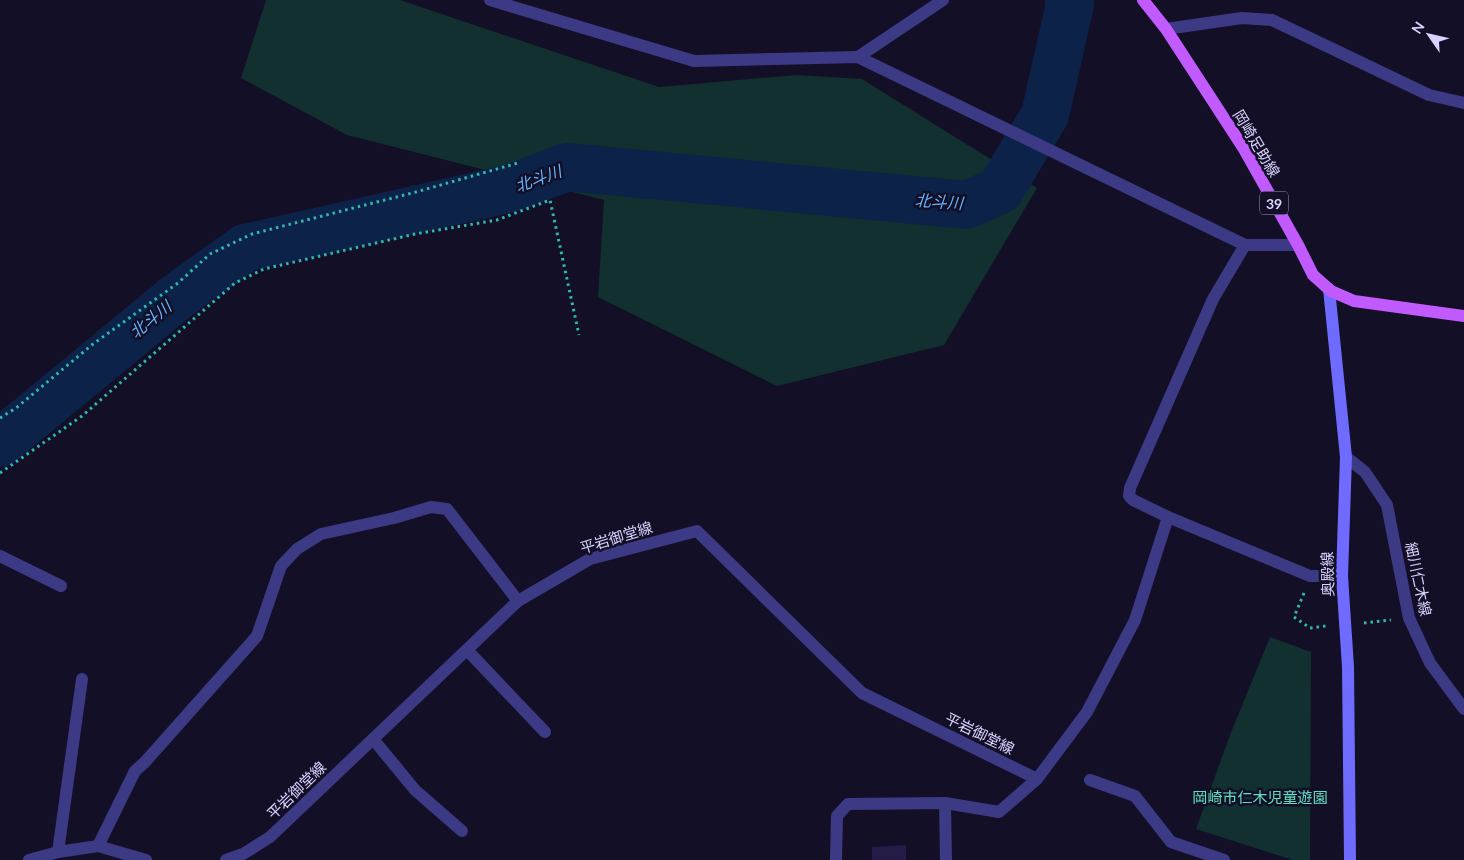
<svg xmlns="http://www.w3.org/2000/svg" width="1464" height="860" font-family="Lato,'Noto Sans JP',sans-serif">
  <rect width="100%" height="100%" fill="#130f26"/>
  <g fill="#12302f">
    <polygon points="266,0 400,0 659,87 797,75 862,79 1037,188 944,345 777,386 598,297 604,200 347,135 241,78"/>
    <polygon points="1270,637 1311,652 1310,860 1293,860 1196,829 1230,735"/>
  </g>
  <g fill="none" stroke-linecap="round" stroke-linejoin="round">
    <polyline stroke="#0c2248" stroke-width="48" points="0,443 178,296 245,248 512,188 567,167 967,205 1000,190 1045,115 1070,4 1069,0"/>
  </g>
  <polygon fill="#241b47" points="906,845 906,860 872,860 872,847"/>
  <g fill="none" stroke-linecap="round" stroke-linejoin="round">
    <g stroke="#2fb8b0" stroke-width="3" stroke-dasharray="2.5 4" stroke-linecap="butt">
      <polyline points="0,418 16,408 93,344 178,283 210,254 252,234 416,192 518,163"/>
      <polyline points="0,473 82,416 235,283 264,269 415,234 497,220 550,200 579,335"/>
      <polyline points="1304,593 1294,617 1310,628 1326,626"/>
      <polyline points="1364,623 1391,620"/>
    </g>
    <polyline stroke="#3d3a85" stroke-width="12" points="1090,780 1135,796 1171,842 1224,860"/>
    <g stroke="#3d3a85" stroke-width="12">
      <polyline points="490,0 694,61 858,57 1245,245 1298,245"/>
      <polyline points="1166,29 1242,18 1272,20 1429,95 1464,103"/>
      <polyline points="858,57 943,0"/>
      <polyline points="1245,245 1213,299 1130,488 1129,496 1133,500 1168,517 1310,576 1342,576"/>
      <polyline points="1346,457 1365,472 1387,505 1409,618 1430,663 1464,709"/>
      <polyline points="0,556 61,586"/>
      <polyline points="467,650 545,732"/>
      <polyline points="373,739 415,790 462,831"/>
      <polyline points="945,803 946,860"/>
      <polyline points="98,846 135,771 145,762 257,636 281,566 297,549 321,534 394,518 431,507 447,509 518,601"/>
      <polyline points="58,852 82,679"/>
      <polyline points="29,860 58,852 98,846 146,860"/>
      <polyline points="226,860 243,854 270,837 518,601 590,559 697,531 862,693 1037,779"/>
      <polyline points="836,860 837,816 848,804 945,803 999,812 1037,779 1087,712 1135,620 1168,517"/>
    </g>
    <polyline stroke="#6f6bff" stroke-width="12" points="1329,289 1346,457 1342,576 1348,667 1350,860"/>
    <polyline stroke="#c25bff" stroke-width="12" points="1143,0 1166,29 1244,149 1298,245 1313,275 1331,291 1354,301 1464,316"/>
  </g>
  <g text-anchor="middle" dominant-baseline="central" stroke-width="5" stroke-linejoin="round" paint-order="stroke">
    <rect fill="#130f26" stroke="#9e99be" stroke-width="1" x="1260" y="191.5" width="28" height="23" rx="4"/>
    <g font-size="14" font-weight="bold" fill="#d9d4ff">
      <text x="1274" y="203">39</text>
    </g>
    <g font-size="15" fill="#d9d4ff" stroke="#130f26">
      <text transform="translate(1257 143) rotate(59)">岡崎足助線</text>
      <text transform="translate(616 537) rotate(-17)">平岩御堂線</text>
      <text transform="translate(1327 574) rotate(-91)">奥殿線</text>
      <text transform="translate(1419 579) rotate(78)">細川仁木線</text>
      <text transform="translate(980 733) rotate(26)">平岩御堂線</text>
      <text transform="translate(296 790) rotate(-44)">平岩御堂線</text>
    </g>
    <g font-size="15" fill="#5fe0c0" stroke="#130f26">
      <text x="1260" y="797">岡崎市仁木児童遊園</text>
    </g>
    <g font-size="16" font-style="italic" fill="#62b6ff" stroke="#130f26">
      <text transform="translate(538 178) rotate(-20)">北斗川</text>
      <text transform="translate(939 201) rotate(4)">北斗川</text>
      <text transform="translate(150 319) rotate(-39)">北斗川</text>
    </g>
  </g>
  <g transform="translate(1429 35) rotate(304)" stroke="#130f26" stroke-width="4" paint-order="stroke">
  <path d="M0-4L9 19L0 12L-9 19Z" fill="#d9d4ff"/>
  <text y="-8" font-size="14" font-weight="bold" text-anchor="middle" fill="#d9d4ff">N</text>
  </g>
</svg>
